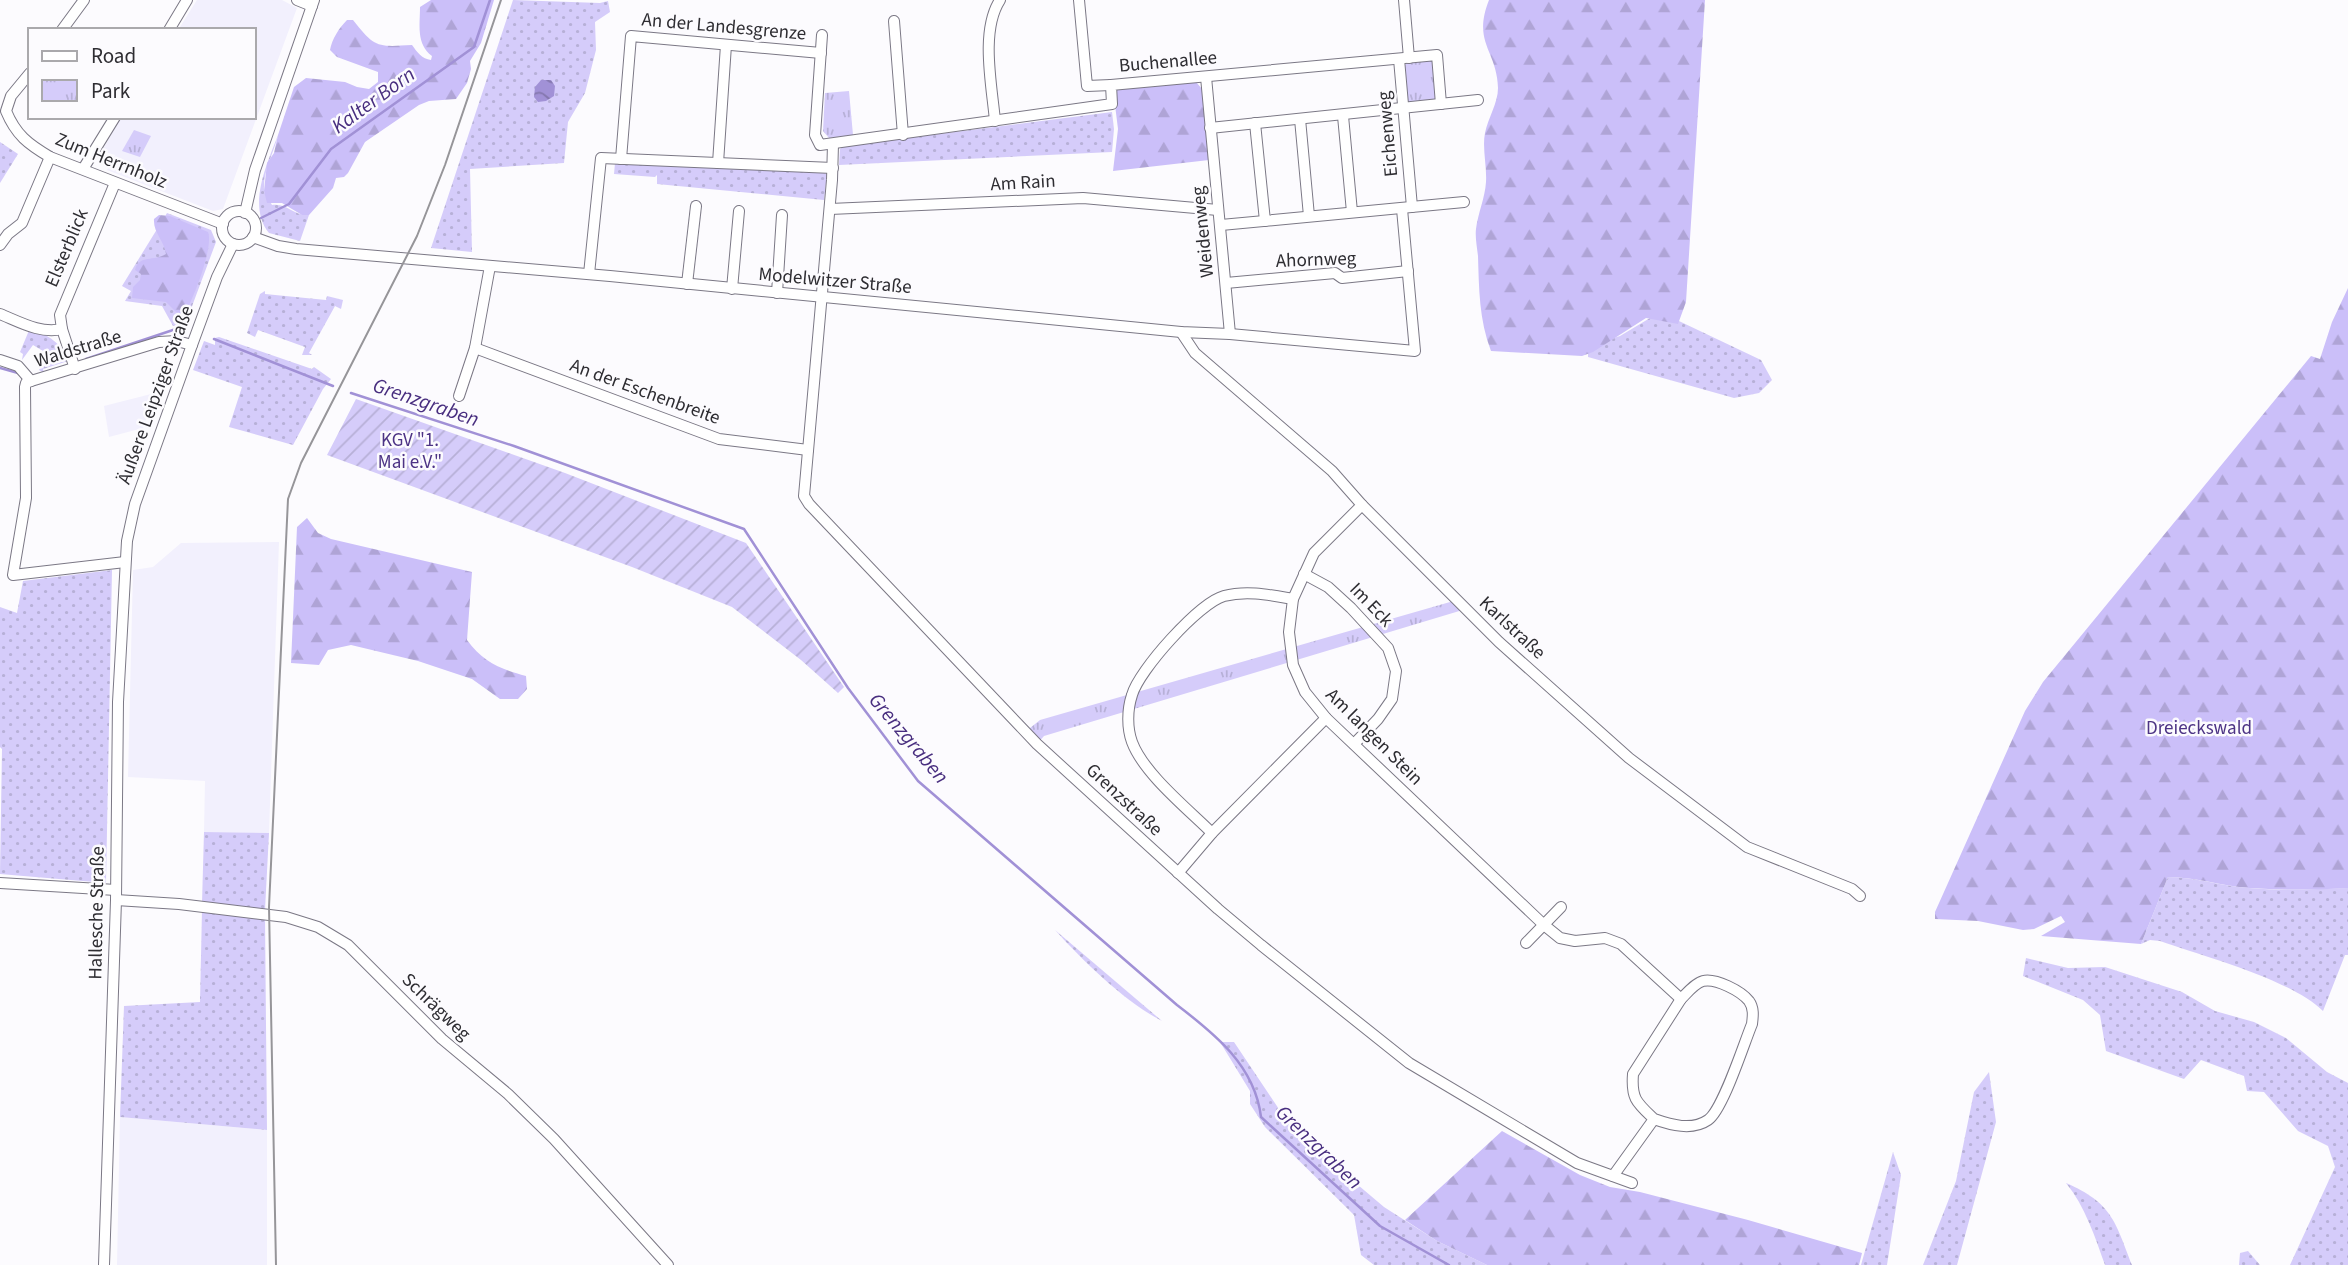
<svg xmlns="http://www.w3.org/2000/svg" width="2348" height="1265" font-family="'Source Sans 3',sans-serif">
  <defs>
    <pattern id="grass-dots" width="8" height="8" patternUnits="userSpaceOnUse" patternTransform="scale(1.75)"><rect width="8" height="8" fill="#d5ccfa"/><path d="M2 2h.1M6 6h.1" fill="none" stroke="#b7b0d7" stroke-width="1.8" stroke-linecap="round"/></pattern>
    <pattern id="forest-firs" width="22" height="20" patternUnits="userSpaceOnUse" patternTransform="scale(1.75)"><rect width="22" height="20" fill="#cbbff9"/><path d="M5 1l3.5 6h-7zM16 11l3.5 6h-7z" fill="#afa4d6"/></pattern>
    <pattern id="park-tufts" width="24" height="20" patternUnits="userSpaceOnUse" patternTransform="scale(1.75)"><rect width="24" height="20" fill="#d5ccfa"/><path d="M3 7l-1-3M5 7V3M7 7l1-3M15 17l-1-3M17 17v-4M19 17l1-3" fill="none" stroke="#b7b0d7"/></pattern>
    <pattern id="garden-furrows" width="10" height="10" patternUnits="userSpaceOnUse" patternTransform="scale(1.75)"><rect width="10" height="10" fill="#d5ccfa"/><path d="M-1 1l2-2M0 10L10 0M9 11l2-2" fill="none" stroke="#b7b0d7"/></pattern>
    <pattern id="water-waves" width="16" height="10" patternUnits="userSpaceOnUse" patternTransform="scale(1.75)"><rect width="16" height="10" fill="#a191d6"/><path d="M0 5q4-4 8 0t8 0" fill="none" stroke="#8477ae"/></pattern>
  </defs>
  <rect width="100%" height="100%" fill="#fcfbfe"/>
  <g fill="#f2f0fd">
    <polygon points="197,0 282,0 297,8 223,209 213,211 107,170 115,155 102,151 121,117 254,117 254,30 178,30"/>
    <polygon points="155,393 143,428 109,437 104,406"/>
    <polygon points="279,542 269,833 204,832 205,781 128,777 133,570 153,567 181,543"/>
    <polygon points="120,1117 267,1130 267,1265 117,1265"/>
  </g>
  <g fill="url(#grass-dots)">
    <polygon points="513,0 600,3 608,1 610,12 595,22 596,50 585,93 568,122 564,163 470,169 472,252 431,248"/>
    <polygon points="1112,112 1114,129 1112,152 839,165 840,149 844,146"/>
    <path d="M278,135C274,153 263,170 264,190C264,194 270,201 272,205C288,203 293,216 309,215L300,241L269,233C247,206 267,164 278,135Z"/>
    <polygon points="0,142 18,154 0,183"/>
    <polygon points="615,163 822,172 827,174 824,200 657,184 657,175 655,177 614,174"/>
    <polygon points="167,213 211,230 216,242 185,325 173,326 162,306 125,301 131,291 122,286"/>
    <polygon points="265,291 265,294 326,300 327,296 343,300 341,309 335,306 309,353 312,355 302,355 305,347 258,330 255,337 247,333 260,294"/>
    <polygon points="1660,312 1761,360 1772,380 1759,393 1734,398 1588,357 1588,346 1620,336"/>
    <path d="M30,328C49,336 61,342 68,361L43,369L44,373L39,370L48,354L33,345L22,360L23,354L20,352Z"/>
    <polygon points="219,337 312,369 314,367 331,379 323,389 293,445 229,427 242,387 193,370 204,341 215,345 215,338"/>
    <polygon points="112,570 106,883 0,874 2,749 0,747 0,607 17,613 23,581"/>
    <polygon points="204,832 269,833 265,910 202,903"/>
    <path d="M2168,877C2195,877 2221,886 2249,888C2282,891 2315,889 2348,888V955H2345L2323,1011C2290,979 2205,957 2160,941L2150,940L2141,944Z"/>
    <polygon points="202,910 265,918 267,1130 120,1117 124,1006 200,1002"/>
    <path d="M1055,930L1162,1021C1125,1002 1083,961 1055,930Z"/>
    <polygon points="2026,958 2068,968 2105,967 2182,992 2215,1011 2254,1022 2286,1038 2327,1072 2348,1083 2348,1265 2290,1265 2335,1167 2328,1146 2298,1131 2264,1092 2247,1091 2244,1076 2201,1060 2184,1079 2106,1051 2100,1015 2083,1000 2023,976"/>
    <polygon points="1220,1042 1234,1042 1293,1130 1384,1207 1437,1241 1487,1265 1374,1265 1361,1255 1354,1215 1265,1127 1250,1104 1250,1091"/>
    <polygon points="1989,1072 1996,1122 1957,1265 1923,1265 1956,1181 1974,1092"/>
    <polygon points="1893,1152 1901,1175 1887,1265 1861,1265"/>
    <path d="M2066,1183C2112,1203 2115,1221 2132,1265H2105C2095,1237 2085,1206 2066,1183Z"/>
    <polygon points="2248,1251 2260,1265 2239,1265 2240,1253"/>
  </g>
  <g fill="url(#forest-firs)">
    <path d="M431,0H494L481,43L470,61L471,69L467,83L456,99L429,101L419,105L365,142L348,173L344,177L336,178L333,188L309,215H302L282,203H267L264,191L267,163L274,153L278,135L294,87L306,78L345,82L357,87L369,89L378,82V72L337,57L330,50C332,39 339,28 347,20H353C375,48 377,47 412,45C417,52 422,59 431,60L432,56C416,44 420,25 420,7Z"/>
    <path d="M1489,0H1705L1686,302L1678,324L1646,318L1593,352L1582,356L1491,351C1479,320 1479,288 1478,256C1477,247 1475,237 1476,229C1478,213 1485,198 1486,182C1487,166 1482,148 1485,133C1488,118 1498,103 1498,88C1497,50 1472,43 1489,0Z"/>
    <polygon points="1196,82 1203,90 1209,160 1113,171 1118,129 1113,89"/>
    <path d="M159,215L170,216L208,232C214,247 193,300 184,315L176,312L166,302L132,298L133,287L140,280L141,274L135,270C139,254 154,262 166,254C164,240 153,233 154,219Z"/>
    <path d="M2348,288V888C2315,890 2282,890 2249,888C2222,886 2196,877 2168,877L2141,944L2041,936L2065,922L2061,916L2034,929L2023,930L1978,921L1935,919V912L2025,711L2043,682L2311,356L2320,359L2332,322Z"/>
    <path d="M307,518L318,533L331,539L472,572L467,640C483,662 500,669 526,676L527,689L518,699H500L472,679L418,661L351,645L328,650L319,665L291,663L297,527Z"/>
    <polygon points="1502,1131 1580,1175 1610,1187 1640,1192 1748,1220 1862,1253 1859,1265 1487,1265 1437,1241 1405,1220"/>
  </g>
  <g fill="url(#park-tufts)">
    <polygon points="1430,59 1434,64 1437,97 1433,101 1411,104 1406,100 1403,68 1407,62"/>
    <polygon points="849,91 853,135 829,138 823,131 825,93"/>
    <polygon points="134,130 151,136 140,157 122,151"/>
    <polygon points="1457,600 1466,609 1044,736 1037,744 1025,732 1040,720"/>
  </g>
  <polygon fill="url(#garden-furrows)" points="356,399 565,473 746,543 844,687 838,693 801,660 732,607 632,567 327,455"/>
  <polygon fill="url(#water-waves)" points="541,80 551,80 555,86 554,96 546,101 538,102 534,97 535,87"/>
  <g fill="none" stroke-linecap="round" stroke-linejoin="round">
    <g stroke="#a191d6" stroke-width="2.5">
      <polyline points="261,218 289,204 331,149 474,47 490,0"/>
      <polyline points="214,339 333,386"/>
      <polyline points="86,359 179,328"/>
      <polyline points="0,368 18,373"/>
      <path d="M351,393L514,446L744,529L848,688L918,781L1177,1005C1215,1034 1255,1066 1261,1117L1380,1226L1449,1265"/>
    </g>
    <defs>
      <g id="minor">
        <polyline points="297,0 312,6"/>
        <polyline points="1079,0 1087,86 1111,85"/>
        <polyline points="1404,0 1409,58"/>
        <polyline points="894,21 903,135"/>
        <polyline points="62,30 84,0"/>
        <polyline points="169,30 187,0"/>
        <polyline points="822,35 815,135 820,145 1112,104 1111,85 1437,55 1441,104"/>
        <polyline points="1399,59 1412,207"/>
        <path d="M30,73L11,96L6,111C16,135 28,144 50,157L223,224"/>
        <polyline points="1206,77 1230,334"/>
        <polyline points="1343,116 1352,212"/>
        <polyline points="1300,119 1309,216"/>
        <path d="M995,121C992,86 980,31 1000,0"/>
        <polyline points="1255,123 1265,221"/>
        <polyline points="1210,128 1478,100"/>
        <polyline points="833,144 832,180 804,496 809,504 1037,744 1218,909 1261,945 1409,1063 1577,1163 1632,1183"/>
        <polyline points="621,159 631,36 821,53"/>
        <polyline points="718,163 726,45"/>
        <polyline points="83,169 115,117"/>
        <polyline points="830,209 1083,198 1218,210"/>
        <circle cx="239" cy="228" r="17"/>
        <polyline points="245,213 255,170 314,0"/>
        <polyline points="1221,225 1464,202"/>
        <polyline points="253,237 278,246 296,249 610,276 1181,332 1230,334 1415,351 1402,209"/>
        <polyline points="0,245 8,234 22,223 50,157"/>
        <polyline points="589,274 601,158 833,168"/>
        <polyline points="1226,283 1335,273 1342,278 1408,271"/>
        <polyline points="687,284 696,206"/>
        <polyline points="732,289 739,211"/>
        <polyline points="777,293 782,215"/>
        <path d="M0,314C20,322 40,334 62,329"/>
        <polyline points="1181,332 1195,353 1332,471 1362,505 1499,642 1629,758 1747,847 1852,889 1860,896"/>
        <polyline points="475,348 719,439 808,450"/>
        <polyline points="0,360 18,366 31,381"/>
        <polyline points="75,369 62,329 60,315 115,183"/>
        <polyline points="459,396 475,348 490,266"/>
        <polyline points="1362,505 1314,553 1293,599 1289,632 1293,665 1305,692 1326,718 1544,925 1560,938 1575,941 1605,938 1621,944 1681,999"/>
        <polyline points="125,562 13,575 26,498 25,387 26,383 31,381 159,342 177,341 192,345"/>
        <polyline points="1304,574 1328,587 1351,608 1388,648 1396,671 1392,699 1378,719 1354,744"/>
        <path d="M1212,833C1188,809 1144,774 1132,742C1127,728 1127,710 1132,695C1139,670 1199,603 1224,596C1247,590 1270,595 1293,599"/>
        <polyline points="1178,873 1212,833 1326,718"/>
        <polyline points="0,883 116,890"/>
        <polyline points="116,900 179,904 286,917 318,927 348,945 442,1039 508,1094 554,1139 668,1265"/>
        <polyline points="1526,943 1561,907"/>
        <path d="M1613,1176L1654,1119C1671,1125 1692,1131 1708,1120C1723,1110 1744,1043 1752,1024C1753,1016 1754,1008 1749,1001C1741,991 1716,978 1703,981C1695,983 1687,993 1681,999L1633,1074C1631,1099 1637,1103 1654,1119"/>
        <polyline points="104,1265 116,900 118,702 127,541 135,504 192,345 217,277 233,244"/>
      </g>
    </defs>
    <use href="#minor" stroke="#7b7885" stroke-width="12"/>
    <use href="#minor" stroke="#fff" stroke-width="10"/>
    <polyline stroke="#969599" stroke-width="2" points="276,1265 269,907 288,499 301,463 417,236 445,165 501,0"/>
  </g>
  <g text-anchor="middle" dominant-baseline="central" stroke-width="5" stroke-linejoin="round" paint-order="stroke">
    <g font-size="19" fill="#2e2d32" stroke="#fcfbfe">
      <text transform="translate(724 27) rotate(5)">An der Landesgrenze</text>
      <text transform="translate(1168 62) rotate(-5)">Buchenallee</text>
      <text transform="translate(1388 134) rotate(-95)">Eichenweg</text>
      <text transform="translate(111 161) rotate(22)">Zum Herrnholz</text>
      <text transform="translate(1023 183) rotate(-3)">Am Rain</text>
      <text transform="translate(1203 232) rotate(-96)">Weidenweg</text>
      <text transform="translate(67 248) rotate(-67)">Elsterblick</text>
      <text transform="translate(1316 260) rotate(-2)">Ahornweg</text>
      <text transform="translate(835 281) rotate(5)">Modelwitzer Straße</text>
      <text transform="translate(78 349) rotate(-17)">Waldstraße</text>
      <text transform="translate(645 392) rotate(20)">An der Eschenbreite</text>
      <text transform="translate(156 395) rotate(-70)">Äußere Leipziger Straße</text>
      <text transform="translate(1371 605) rotate(46)">Im Eck</text>
      <text transform="translate(1512 628) rotate(43)">Karlstraße</text>
      <text transform="translate(1374 737) rotate(45)">Am langen Stein</text>
      <text transform="translate(1124 800) rotate(43)">Grenzstraße</text>
      <text transform="translate(97 913) rotate(-89)">Hallesche Straße</text>
      <text transform="translate(436 1007) rotate(44)">Schrägweg</text>
    </g>
    <g font-size="19" fill="#4d3485" stroke="#fcfbfe">
      <text x="410" y="440">KGV "1.<tspan x="410" dy="22">Mai e.V."</tspan></text>
      <text x="2199" y="728">Dreieckswald</text>
    </g>
    <g font-size="21" font-style="italic" fill="#482e7f" stroke="#fcfbfe">
      <text transform="translate(373 100) rotate(-36)">Kalter Born</text>
      <text transform="translate(426 402) rotate(19)">Grenzgraben</text>
      <text transform="translate(909 738) rotate(50)">Grenzgraben</text>
      <text transform="translate(1319 1147) rotate(44)">Grenzgraben</text>
    </g>
  </g>
  <rect x="28" y="28" width="228" height="91" fill="#fcfbfe" stroke="#aaa9ac" stroke-width="2"/>
  <rect x="42" y="51" width="35" height="10" fill="#ffffff" stroke="#aaa9ac" stroke-width="2"/>
  <text x="91" y="63" font-size="21" fill="#2e2d32">Road</text>
  <rect x="42" y="80" width="35" height="21" fill="url(#park-tufts)" stroke="#aaa9ac" stroke-width="2"/>
  <text x="91" y="98" font-size="21" fill="#2e2d32">Park</text>
</svg>
